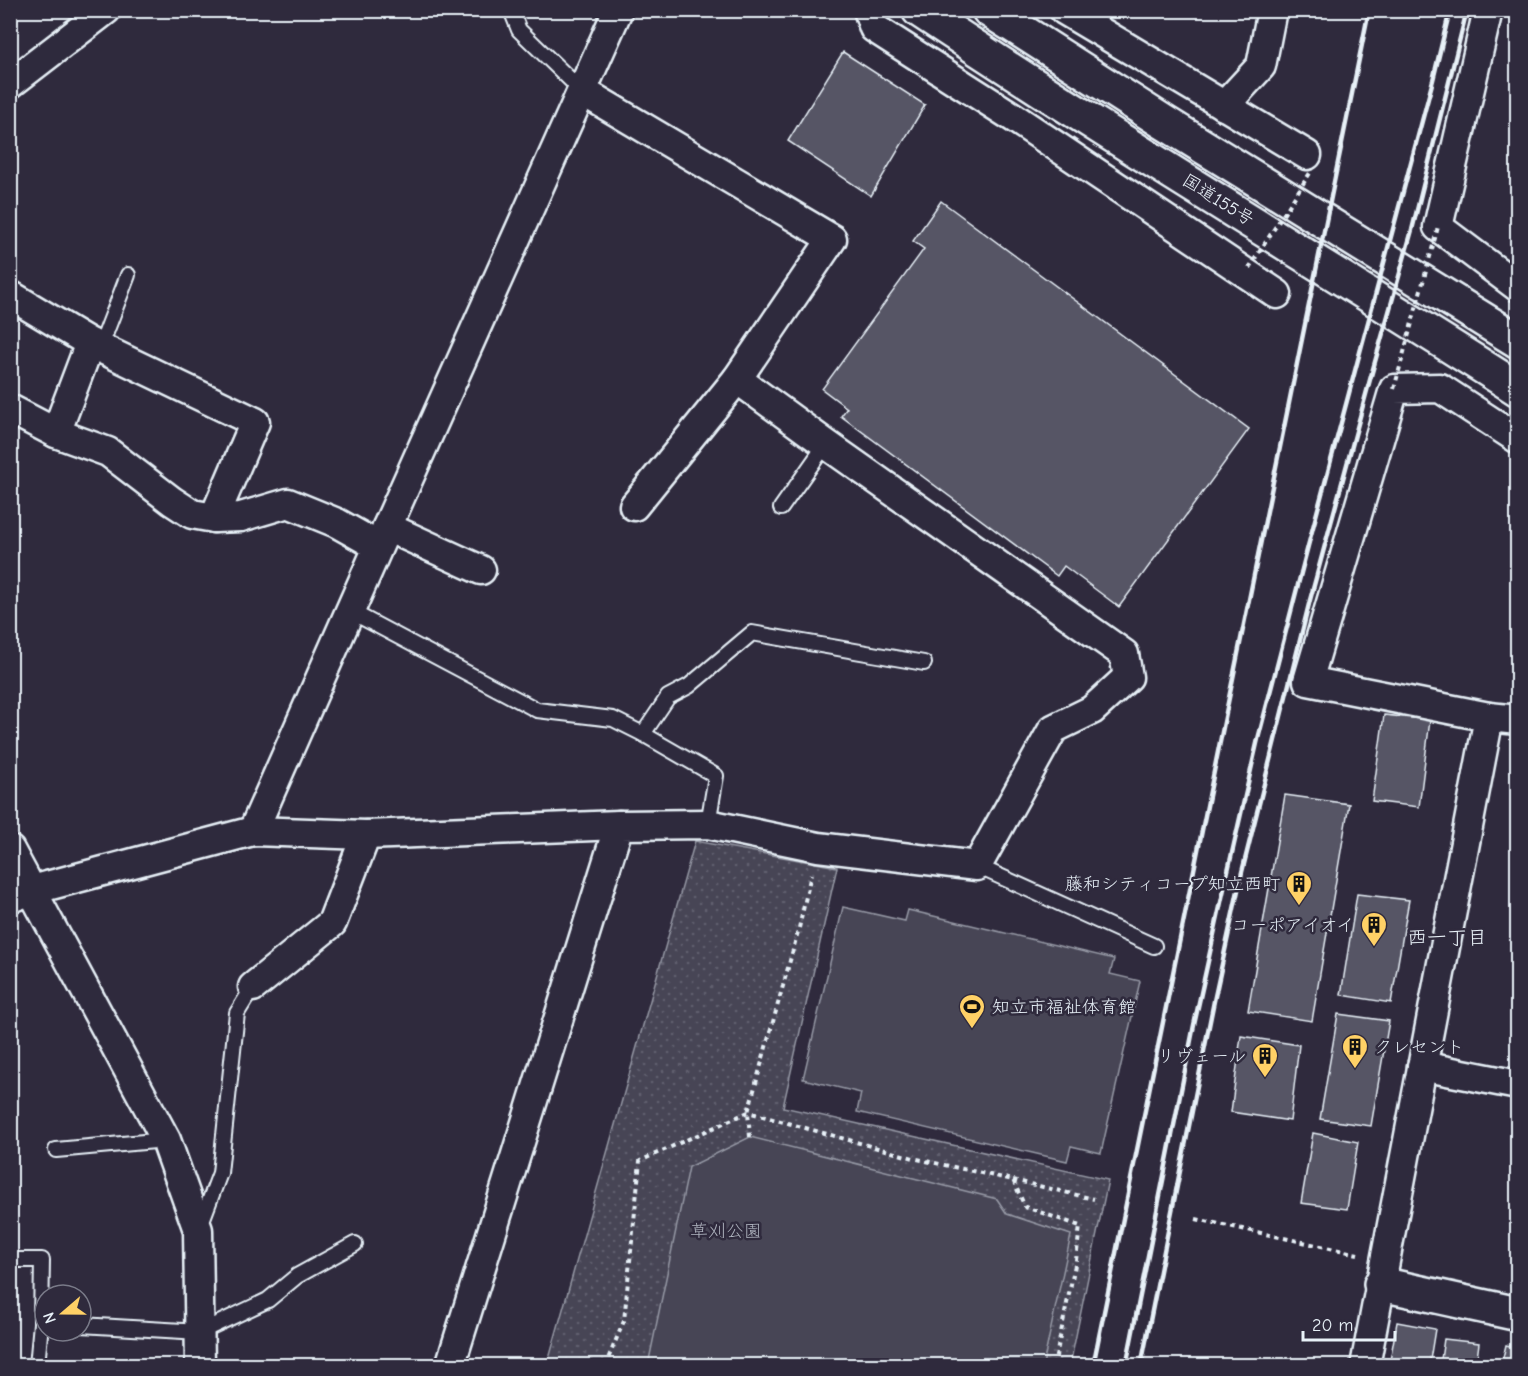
<svg xmlns="http://www.w3.org/2000/svg" width="1528" height="1376" font-family="'Comic Neue','Klee One',sans-serif">
  <defs>
    <pattern id="grass-dots" width="8" height="8" patternUnits="userSpaceOnUse" patternTransform="scale(1.5)"><rect width="8" height="8" fill="#464455"/><path d="M2 2h.1M6 6h.1" fill="none" stroke="#615f6e" stroke-width="1.8" stroke-linecap="round"/></pattern>
  </defs>
  <rect width="100%" height="100%" fill="#2f2a3d"/>
  <filter id="ink" filterUnits="userSpaceOnUse"><feTurbulence type="fractalNoise" baseFrequency=".0167" numOctaves="2"/><feDisplacementMap in="SourceGraphic" scale="12" xChannelSelector="R" yChannelSelector="G"/><feConvolveMatrix kernelMatrix="1 2 1 2 8 2 1 2 1" color-interpolation-filters="sRGB"/></filter>
  <g filter="url(#ink)">
    <polygon fill="url(#grass-dots)" stroke="#979aa6" stroke-width="1.5" points="695,841 837,867 783,1107 1108,1180 1070,1365 547,1366"/>
    <g fill="#464455" stroke="#979aa6" stroke-width="1.5">
      <polygon points="843,907 905,921 908,910 1114,959 1110,974 1140,981 1101,1153 1071,1146 1067,1161 857,1112 861,1093 803,1079"/>
      <polygon points="750,1137 997,1199 1007,1214 1071,1235 1043,1365 648,1365 689,1167"/>
    </g>
    <g fill="#575565" stroke="#e8f1f8" stroke-width="1.5">
      <polygon points="843,52 925,105 871,196 788,141"/>
      <polygon points="941,201 1249,429 1119,607 1064,566 1057,576 841,416 847,408 822,389 924,249 913,241"/>
      <polygon points="1384,715 1430,720 1419,807 1372,801"/>
      <polygon points="1285,795 1349,804 1312,1021 1248,1011"/>
      <polygon points="1357,894 1409,900 1391,1003 1341,995"/>
      <polygon points="1338,1014 1389,1021 1371,1126 1320,1119"/>
      <polygon points="1241,1036 1299,1045 1290,1121 1231,1112"/>
      <polygon points="1313,1133 1358,1142 1347,1209 1301,1203"/>
      <polygon points="1397,1322 1435,1329 1429,1366 1389,1366"/>
      <polygon points="1444,1339 1479,1343 1476,1366 1440,1366"/>
      <polygon points="1506,1345 1518,1348 1518,1366 1501,1366"/>
    </g>
    <g fill="none" stroke-linecap="round" stroke-linejoin="round">
      <defs>
        <g id="lane">
          <polyline points="511,10 519,30 582,91"/>
          <polyline points="100,348 128,275"/>
          <polyline points="781,508 826,444"/>
          <polyline points="350,611 537,710 613,719 643,734 716,776 708,824"/>
          <polyline points="643,734 668,697 689,686 752,633 924,663"/>
          <polyline points="977,866 1154,946"/>
          <polyline points="56,1150 166,1140"/>
          <polyline points="200,1226 220,1173 237,1013 253,987"/>
          <polyline points="10,1260 42,1260 41,1323 37,1366"/>
          <polyline points="81,1325 200,1332 268,1300 297,1276 355,1244"/>
        </g>
        <g id="street">
          <polyline points="868,10 874,28 1013,117 1277,294"/>
          <polyline points="1064,10 1307,155"/>
          <polyline points="1488,10 1438,227 1518,287"/>
          <polyline points="10,84 106,10"/>
          <polyline points="1224,106 1261,66 1272,10"/>
          <polyline points="10,295 90,343 255,422 214,518"/>
          <polyline points="10,409 56,433 108,452 172,501 192,514 214,518 241,517 288,503 337,523 378,546"/>
          <polyline points="56,433 90,343"/>
          <polyline points="1518,439 1440,388 1394,389 1308,681 1489,717 1518,720"/>
          <polyline points="634,506 737,379"/>
          <polyline points="387,527 481,570"/>
          <polyline points="253,831 387,527 618,10"/>
          <polyline points="10,850 166,1140 198,1230 200,1366"/>
          <polyline points="10,898 32,890 253,831 366,835 619,825"/>
          <polyline points="253,987 332,923 366,835"/>
          <polyline points="1422,1066 1518,1085"/>
          <polyline points="450,1366 619,825 708,824 818,847 977,866 1053,729 1092,710 1128,677 1124,654 826,444 737,379 832,239 582,91"/>
          <polyline points="1365,1366 1489,717"/>
        </g>
        <polyline id="secondary" points="1381,1284 1518,1314"/>
        <g id="highway">
          <path d="M919,10C1116,141 1319,262 1518,389"/>
          <polyline points="989,10 1162,121 1518,341"/>
        </g>
      </defs>
      <use href="#lane" stroke="#e8f1f8" stroke-width="18"/>
      <use href="#street" stroke="#e8f1f8" stroke-width="33"/>
      <use href="#secondary" stroke="#e8f1f8" stroke-width="38"/>
      <use href="#highway" stroke="#e8f1f8" stroke-width="38"/>
      <g stroke="#e8f1f8" stroke-width="4" stroke-dasharray="4.5 4.5" stroke-linecap="butt">
        <polyline points="750,1137 748,1112 799,928 811,874"/>
        <polyline points="1013,1180 1094,1199"/>
        <polyline points="1196,1219 1358,1254"/>
        <polyline points="605,1366 624,1321 640,1161 748,1112 917,1159 1013,1180 1025,1207 1080,1226 1076,1260 1054,1366"/>
      </g>
      <use href="#lane" stroke="#2f2a3d" stroke-width="14"/>
      <use href="#street" stroke="#2f2a3d" stroke-width="28"/>
      <use href="#secondary" stroke="#2f2a3d" stroke-width="33"/>
      <use href="#highway" stroke="#2f2a3d" stroke-width="33"/>
      <g stroke="#e8f1f8" stroke-width="4.5">
        <polyline points="1093,1366 1369,10"/>
        <polyline points="1126,1366 1194,1025 1227,875 1258,739 1308,546 1433,80 1450,10"/>
        <polyline points="1141,1366 1214,1001 1242,872 1310,600 1371,376 1412,230 1467,10"/>
      </g>
      <g stroke="#e8f1f8" stroke-width="4" stroke-dasharray="4.5 4.5" stroke-linecap="butt">
        <polyline points="1249,268 1310,173"/>
        <polyline points="1394,389 1438,227"/>
      </g>
    </g>
  </g>
  <defs>
    <symbol id="building-pin" viewBox="-11 -11 22 30"><path d="M0 17L-7.5 6A9.5 9.5 0 1 1 7.5 6Z" fill="#ffd166" stroke="#2f2a3d"/><path d="M-4-6H4V6H1V3H-1V6H-4ZM-2.5-4.3h1.7v1.8h-1.7ZM.8-4.3h1.7v1.8H.8ZM-2.5-1h1.7V.8h-1.7ZM.8-1h1.7V.8H.8Z" fill="#111"/></symbol>
    <symbol id="stadium-pin" viewBox="-11 -11 22 30"><path d="M0 17L-7.5 6A9.5 9.5 0 1 1 7.5 6Z" fill="#ffd166" stroke="#2f2a3d"/><path d="M0-5a6.5 5 0 1 0 0 10a6.5 5 0 1 0 0-10ZM-3.5-1.8h7v3.6h-7Z" fill="#111"/></symbol>
  </defs>
  <g fill-rule="evenodd">
    <use href="#building-pin" x="1284" y="869" width="30" height="40"/>
    <use href="#building-pin" x="1359" y="910" width="30" height="40"/>
    <use href="#stadium-pin" x="957" y="992" width="30" height="40"/>
    <use href="#building-pin" x="1340" y="1032" width="30" height="40"/>
    <use href="#building-pin" x="1250" y="1041" width="30" height="40"/>
  </g>
  <g text-anchor="middle" dominant-baseline="central" stroke-width="5" stroke-linejoin="round" paint-order="stroke">
    <g font-size="18" fill="#e8f1f8" stroke="#2f2a3d">
      <text transform="translate(1218 200) rotate(32)">国道155号</text>
    </g>
    <g font-size="18" fill="#e8f1f8" stroke="#2f2a3d" text-anchor="end">
      <text x="1280" y="884">藤和シティコープ知立西町</text>
      <text x="1354" y="925">コーポアイオイ</text>
      <text x="992" y="1007" text-anchor="start">知立市福祉体育館</text>
      <text x="1374" y="1047" text-anchor="start">クレセント</text>
      <text x="1246" y="1056">リヴェール</text>
    </g>
    <g font-size="18" fill="#afb4bf" stroke="#2f2a3d">
      <text x="726" y="1231">草刈公園</text>
    </g>
    <g font-size="20" fill="#e8f1f8" stroke="#2f2a3d">
      <text x="1447" y="937">西一丁目</text>
    </g>
  </g>
  <rect width="1528" height="1376" fill="none" stroke="#2f2a3d" stroke-width="36"/>
  <rect x="18" y="18" width="1492" height="1340" fill="none" stroke="#e8f1f8" stroke-width="2" filter="url(#ink)"/>
  <g transform="translate(63 1313) rotate(250)"><circle r="28" fill="#2f2a3d" stroke="#797a88" stroke-width="1.5"/>
  <path d="M0-4.5L10 22L0 15L-10 22Z" fill="#ffd166"/>
  <text y="-9" font-size="16" font-weight="bold" text-anchor="middle" fill="#e8f1f8">N</text>
  </g>
  <path d="M1303 1331v9h92v-9" fill="none" stroke="#e8f1f8" stroke-width="3"/>
  <text x="1312" y="1331" font-size="18" fill="#e8f1f8" stroke="#2f2a3d" stroke-width="4.5" paint-order="stroke">20 m</text>
</svg>
